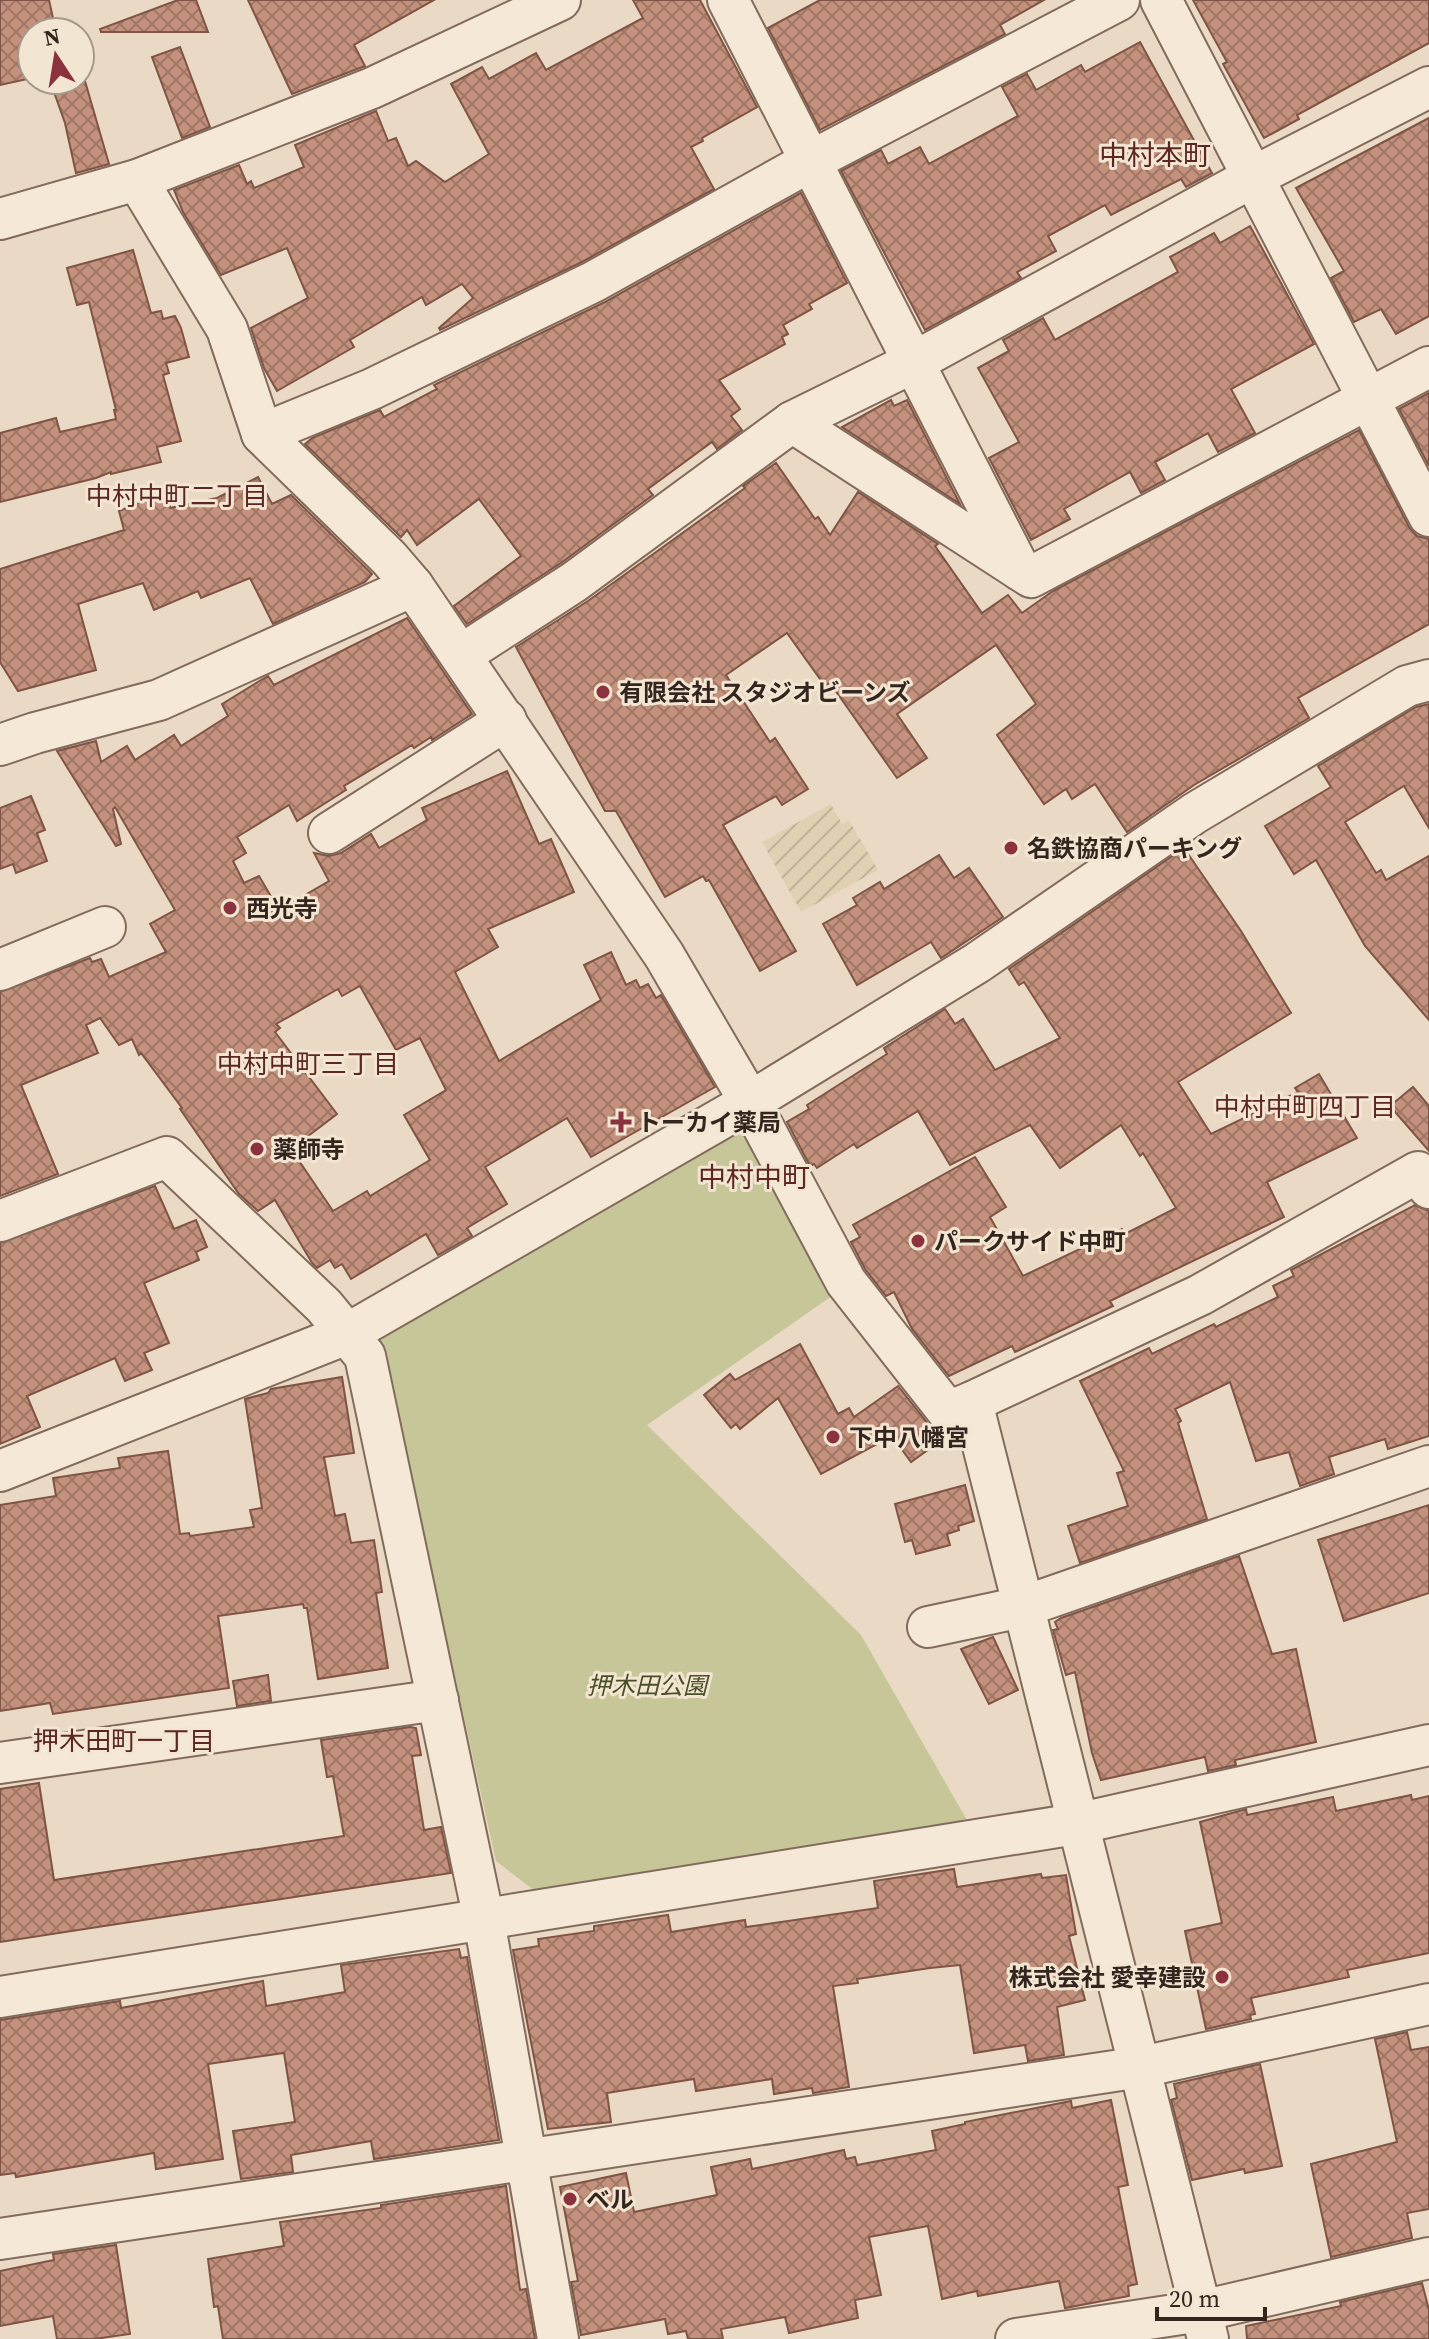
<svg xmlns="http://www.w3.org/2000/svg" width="1429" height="2339" font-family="'Source Serif 4','Noto Sans JP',serif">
  <defs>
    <pattern id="farmland-furrows" width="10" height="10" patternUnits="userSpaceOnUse" patternTransform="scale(2)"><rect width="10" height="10" fill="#dfd1b2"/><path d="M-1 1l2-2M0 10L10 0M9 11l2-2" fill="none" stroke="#c0b399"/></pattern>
    <pattern id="building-cross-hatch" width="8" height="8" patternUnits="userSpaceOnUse" patternTransform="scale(2)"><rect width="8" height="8" fill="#c4917d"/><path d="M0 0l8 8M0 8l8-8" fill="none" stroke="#a07666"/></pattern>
  </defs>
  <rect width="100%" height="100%" fill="#ead9c4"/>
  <polygon fill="url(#farmland-furrows)" points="831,804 842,824 849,820 878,870 801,912 762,842"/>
  <polygon fill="#c7c699" points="740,1128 756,1130 839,1291 647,1425 861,1635 968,1822 535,1891 496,1861 380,1340"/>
  <g fill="url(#building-cross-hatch)" stroke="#7f5444" stroke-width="2" fill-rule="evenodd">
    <polygon points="0,0 49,0 56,32 32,32 32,78 0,85"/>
    <polygon points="178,0 196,0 208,32 101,32 100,29"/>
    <polygon points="248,0 434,0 354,45 365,66 292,94"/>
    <polygon points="633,0 700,0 757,107 702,138 703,141 691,147 714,189 582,262 440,330 439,328 473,298 462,284 426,305 422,297 350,340 354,347 277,391 264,368 251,328 308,298 287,248 221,275 183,212 174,190 239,165 247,184 251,181 254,188 304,167 295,145 376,111 388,141 396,138 408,166 416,161 445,182 489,154 451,84 482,67 489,79 536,53 546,70 643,18"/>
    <polygon points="820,0 1044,0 1000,25 1005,34 820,130 768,28"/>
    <polygon points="1193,0 1429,0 1429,43 1297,115 1299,119 1264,138 1223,64 1227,62"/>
    <polygon points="1140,42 1212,173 1186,187 1181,179 1111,215 1105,205 1048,236 1056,251 1017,272 1021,278 925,330 841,171 881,150 888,164 920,147 929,164 1018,116 1002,87 1027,74 1036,90 1081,65 1085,72"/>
    <polygon points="180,47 210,127 182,138 152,57"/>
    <polygon points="85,81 109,164 76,173 65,123 54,92"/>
    <polygon points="1429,118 1429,316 1396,334 1381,309 1354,322 1331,278 1344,271 1296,188"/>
    <polygon points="801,193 847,283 809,304 812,309 783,325 788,334 782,337 785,344 719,380 740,409 731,416 742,430 717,449 712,442 648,489 653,495 561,563 467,624 454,606 521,556 479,499 417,545 407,530 401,537 305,444 312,438 380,410 384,417 437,389 434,385 603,303"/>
    <polygon points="1250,226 1314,344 1231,389 1255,433 1218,452 1208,433 1155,462 1165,480 1141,493 1130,472 1064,509 1070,519 1031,540 989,458 1019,442 978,368 1009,351 1003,340 1043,318 1055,340 1178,272 1170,257 1214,233 1220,243"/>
    <polygon points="133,250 151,313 161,311 163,319 175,316 181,328 189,357 166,363 169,373 163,375 181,441 157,447 161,462 111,474 111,472 96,478 0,502 0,433 56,418 60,432 116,419 114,410 116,410 89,302 77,305 67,268"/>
    <polygon points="1429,393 1429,466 1399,409"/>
    <polygon points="891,400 894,406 907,400 960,504 842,427"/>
    <polygon points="1359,430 1409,527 1417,536 1429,539 1429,624 1298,698 1309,718 1194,785 1127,832 1095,784 1072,799 1066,789 1044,804 997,735 1036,704 996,645 897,714 927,758 897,778 830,683 825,686 787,633 726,675 770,742 775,738 808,789 782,805 776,796 723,825 796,951 760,971 709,880 706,881 703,876 665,897 616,811 605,811 516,647 588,601 745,488 743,486 776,463 815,519 818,517 830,535 858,492 938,544 935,546 982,613 1008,595 1022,613 1053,591"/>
    <polygon points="258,477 272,504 291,495 372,574 365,582 273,624 250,578 201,598 198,591 154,610 143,583 78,604 96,670 18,691 0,662 0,569 124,530 119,511 167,492 170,508 217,498"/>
    <path d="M407,618L472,714L432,740L431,737L414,748L412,745L344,786L346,790L297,821L289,805L237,837L246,853L233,861L244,883L259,876L279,910L329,881L314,853L329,856L341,853L371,834L379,848L427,820L422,808L507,771L539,844L551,839L574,892L488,929L498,947L455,972L499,1061L601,1000L584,965L611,952L626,985L636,980L640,988L648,984L656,998L661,995L715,1087L591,1157L567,1118L485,1167L507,1204L467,1228L472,1236L438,1255L426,1234L351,1279L342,1264L335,1268L330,1260L317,1268L312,1263L275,1200L258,1211L239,1194L180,1109L182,1108L141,1053L139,1055L132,1039L119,1045L100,1018L86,1025L98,1053L21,1085L58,1174L0,1196V992L90,958L92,962L101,959L109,977L166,952L150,924L175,910L115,807L113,809L121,844L116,846L57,751L96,741L101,762L127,746L135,760L174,735L181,746L228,716L222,704L261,680L268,676L274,685ZM360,986L396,1050L420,1038L446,1090L404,1115L430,1160L370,1196L367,1191L333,1211L291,1149L337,1114L275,1032L280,1028L276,1024L338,989L342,996Z"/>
    <polygon points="1429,704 1429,828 1404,786 1345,822 1376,873 1381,870 1386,880 1429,856 1429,1020 1365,946 1316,860 1294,874 1265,826 1331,787 1318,766 1416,707"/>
    <polygon points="31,796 45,830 37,833 47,861 16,873 13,864 0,869 0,808"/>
    <polygon points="1184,848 1241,931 1291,1013 1178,1082 1211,1134 1298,1092 1295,1088 1319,1074 1357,1138 1267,1182 1284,1217 1110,1301 1113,1306 1015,1352 1012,1346 949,1376 912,1329 894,1292 886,1296 865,1269 851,1242 860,1237 853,1225 975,1157 1006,1207 990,1217 1023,1276 1122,1229 1125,1234 1176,1208 1143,1153 1140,1156 1121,1125 1060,1168 1030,1125 950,1165 918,1111 857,1148 854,1144 817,1168 814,1164 810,1166 787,1122 809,1109 807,1105 887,1054 884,1048 945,1009 955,1024 963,1019 995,1070 1060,1038 1024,982 1019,985 1009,969"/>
    <polygon points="939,855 954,878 969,868 1003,917 941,958 931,942 857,985 823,924 857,905 853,898 880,882 884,889"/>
    <polygon points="1413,1087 1429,1106 1429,1151 1390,1106"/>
    <polygon points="155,1186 174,1229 196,1220 207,1247 196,1252 199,1260 144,1283 169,1343 144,1353 152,1370 125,1381 115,1358 27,1396 40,1427 0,1444 0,1243"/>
    <polygon points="1415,1205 1429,1211 1429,1436 1388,1449 1385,1439 1329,1457 1334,1474 1300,1486 1289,1452 1256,1461 1230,1382 1175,1409 1181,1421 1178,1423 1207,1519 1080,1563 1068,1526 1128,1506 1117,1473 1124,1471 1080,1381 1149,1348 1152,1354 1214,1324 1216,1327 1278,1297 1273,1286 1294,1276 1291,1270"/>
    <polygon points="800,1344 838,1414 849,1408 854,1417 898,1386 930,1426 947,1436 911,1462 892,1436 821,1474 778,1398 740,1429 736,1424 731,1428 704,1395 730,1374 735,1380"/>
    <polygon points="342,1377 354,1453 324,1457 335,1516 345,1514 351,1543 374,1540 382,1592 376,1593 388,1668 318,1679 307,1608 304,1608 303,1604 218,1616 229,1688 53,1714 50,1703 0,1711 0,1505 56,1496 53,1478 120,1468 118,1458 168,1451 180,1534 189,1533 190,1536 254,1527 250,1510 262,1508 245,1399 268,1393 271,1389"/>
    <polygon points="965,1485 974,1521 958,1526 959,1530 947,1534 950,1545 916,1554 912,1540 905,1542 895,1504"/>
    <polygon points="1429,1505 1429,1593 1344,1621 1318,1540"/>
    <polygon points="1239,1556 1272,1654 1296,1649 1316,1742 1235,1760 1236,1765 1208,1771 1205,1757 1101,1780 1092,1753 1075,1672 1066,1675 1053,1630 1058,1629 1055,1622 1061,1618"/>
    <polygon points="993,1637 1018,1690 989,1704 961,1649"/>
    <polygon points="268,1675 271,1701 237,1706 233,1681"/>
    <polygon points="410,1727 416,1728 421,1755 412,1756 424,1830 441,1827 451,1873 0,1942 0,1789 39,1783 54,1880 344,1836 333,1776 327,1777 321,1740"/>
    <polygon points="1411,1795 1412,1800 1429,1796 1429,1953 1347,1970 1349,1977 1251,1998 1255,2014 1250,2015 1251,2019 1206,2029 1185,1931 1222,1923 1200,1822 1246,1809 1247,1815 1333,1797 1336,1811"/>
    <polygon points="954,1869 957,1887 1041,1874 1042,1878 1066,1875 1076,1934 1069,1936 1085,2000 1057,2007 1064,2055 1028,2061 1025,2045 974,2053 960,1965 930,1968 857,1979 858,1983 833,1986 849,2087 813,2093 812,2088 774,2094 772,2079 696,2091 694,2079 607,2093 611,2122 548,2129 513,1950 539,1946 538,1939 594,1931 594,1926 668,1915 671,1932 745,1920 746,1927 878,1908 874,1881"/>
    <polygon points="459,1949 461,1958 467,1957 499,2140 374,2159 371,2141 291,2155 293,2172 241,2179 233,2131 295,2122 284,2053 208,2064 223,2159 156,2169 154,2153 16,2177 15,2173 0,2175 0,2020 120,2001 121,2008 263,1981 266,2006 345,1992 341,1965"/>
    <polygon points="1407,2032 1411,2050 1429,2047 1429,2209 1407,2213 1412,2238 1331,2257 1311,2164 1397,2142 1375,2039"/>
    <polygon points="1260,2064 1282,2166 1245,2173 1244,2169 1192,2180 1171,2100 1177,2098 1174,2084"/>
    <polygon points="1111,2100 1128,2185 1118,2187 1137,2284 1128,2286 1129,2296 1065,2308 1059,2281 978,2296 977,2291 942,2299 928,2226 869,2237 881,2295 855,2300 858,2318 789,2333 785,2317 721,2329 723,2339 688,2339 686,2331 668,2334 665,2319 581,2335 571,2282 578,2281 560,2187 626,2173 634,2212 717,2195 711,2167 750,2159 752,2169 844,2150 846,2159 855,2157 857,2165 936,2150 932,2131 965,2124 965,2122 1071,2101 1072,2108"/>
    <polygon points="506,2186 520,2290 526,2289 535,2339 223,2339 218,2306 214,2307 208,2259 284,2246 280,2222 381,2208 381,2205"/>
    <polygon points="116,2245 130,2334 94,2339 57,2339 53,2316 0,2326 0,2271 54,2260 53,2254"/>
    <polygon points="1422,2283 1429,2310 1429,2339 1247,2339 1246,2326 1341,2306 1340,2302"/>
  </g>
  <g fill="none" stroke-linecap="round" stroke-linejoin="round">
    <defs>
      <g id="minor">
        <polyline points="728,0 1020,570"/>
        <polyline points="1161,0 1429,516"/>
        <path d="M137,180L227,329L262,434L389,558L413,586L664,955L750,1102L846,1282L948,1412L972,1402C1049,1715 1130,2027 1208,2339"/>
        <polyline points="0,219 137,180 372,88 560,0"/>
        <polyline points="792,422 1031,577 1429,367"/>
        <polyline points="262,434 372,389 593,282 811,161 1119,0"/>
        <polyline points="461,655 574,582 792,422 914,362 1253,177 1429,87"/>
        <polyline points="0,745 35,733 159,700 413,586"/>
        <polyline points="329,833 506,720"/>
        <polyline points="0,970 105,927"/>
        <polyline points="0,1221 167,1157 324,1306 365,1356 484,1920 558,2339"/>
        <polyline points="972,1402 1200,1295 1418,1172 1429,1188"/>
        <polyline points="0,1471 347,1334 750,1102 977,963 1195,813 1407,686 1429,680"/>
        <polyline points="928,1627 1022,1607 1429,1466"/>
        <polyline points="0,1763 438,1700"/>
        <polyline points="0,1997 1076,1824 1429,1745"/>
        <polyline points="0,2239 1141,2067 1429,2004"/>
        <polyline points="1016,2339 1201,2311 1429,2258"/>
      </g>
    </defs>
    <use href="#minor" stroke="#826b5c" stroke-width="44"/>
    <use href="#minor" stroke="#f5e8d6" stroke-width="40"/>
  </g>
  <g fill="#8c313e" stroke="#f2e5d2" stroke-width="3">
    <circle cx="603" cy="692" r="8"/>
    <circle cx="1011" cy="848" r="8"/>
    <circle cx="230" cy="908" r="8"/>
    <path d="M617 1110h8v8h8v8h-8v8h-8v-8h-8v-8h8z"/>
    <circle cx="257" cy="1149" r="8"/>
    <circle cx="918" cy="1241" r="8"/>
    <circle cx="833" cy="1437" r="8"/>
    <circle cx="1222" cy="1977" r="8"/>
    <circle cx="570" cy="2199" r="8"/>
  </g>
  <g text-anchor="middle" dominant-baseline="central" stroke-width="6" stroke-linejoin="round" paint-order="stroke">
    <g font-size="24" font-weight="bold" fill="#34261f" stroke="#f2e5d2" text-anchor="start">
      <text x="619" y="692">有限会社 スタジオビーンズ</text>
      <text x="1027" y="848">名鉄協商パーキング</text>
      <text x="246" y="908">西光寺</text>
      <text x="637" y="1122">トーカイ薬局</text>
      <text x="273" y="1149">薬師寺</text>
      <text x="934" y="1241">パークサイド中町</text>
      <text x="849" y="1437">下中八幡宮</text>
      <text x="1206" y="1977" text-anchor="end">株式会社 愛幸建設</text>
      <text x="586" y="2199">ベル</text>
    </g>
    <g font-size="24" font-style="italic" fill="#4a4e27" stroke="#f2e5d2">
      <text x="647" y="1685">押木田公園</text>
    </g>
    <g font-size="26" fill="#5c2622" stroke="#f2e5d2">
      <text x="177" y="496">中村中町二丁目</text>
      <text x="308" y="1064">中村中町三丁目</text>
      <text x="1305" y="1107">中村中町四丁目</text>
      <text x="124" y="1741">押木田町一丁目</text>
    </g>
    <g font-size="28" fill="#5c2622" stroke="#f2e5d2">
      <text x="1155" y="155">中村本町</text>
      <text x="754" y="1177">中村中町</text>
    </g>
  </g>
  <g transform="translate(56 56) rotate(348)"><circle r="38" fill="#f2e5d2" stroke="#a6998a" stroke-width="2"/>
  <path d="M0-6L14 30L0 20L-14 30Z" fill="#8c313e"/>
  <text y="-12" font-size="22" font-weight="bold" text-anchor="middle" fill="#34261f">N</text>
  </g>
  <path d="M1157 2307v12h108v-12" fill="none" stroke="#34261f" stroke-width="4"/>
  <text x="1169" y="2307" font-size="24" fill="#34261f" stroke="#f2e5d2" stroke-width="6" paint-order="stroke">20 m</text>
</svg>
